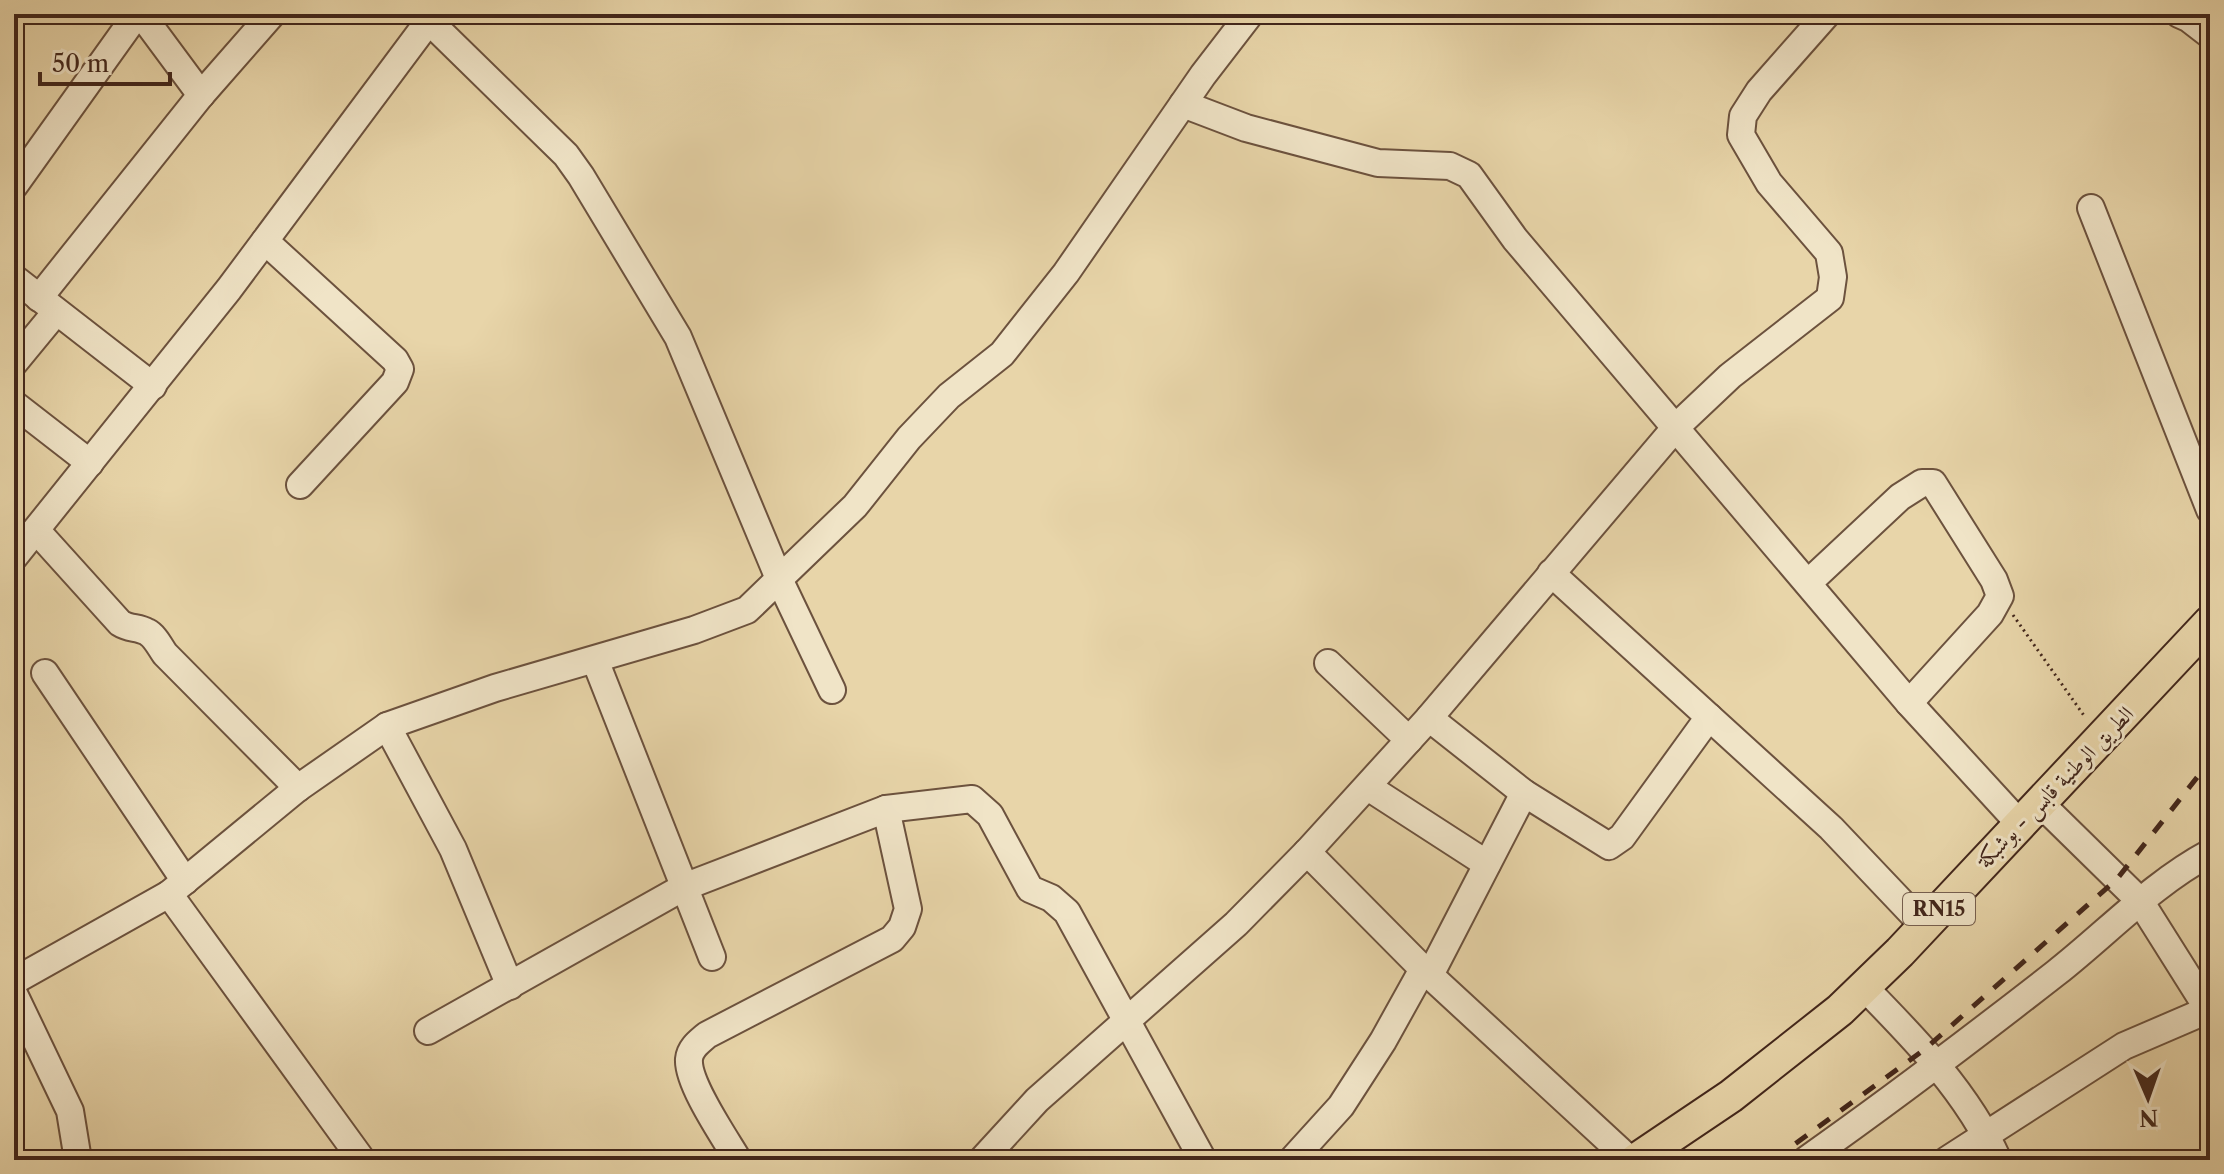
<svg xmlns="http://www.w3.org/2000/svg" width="2224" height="1174" font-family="'Libre Caslon Text',Amiri,serif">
  <rect width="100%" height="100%" fill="#e8d5a9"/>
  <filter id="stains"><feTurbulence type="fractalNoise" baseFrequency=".0025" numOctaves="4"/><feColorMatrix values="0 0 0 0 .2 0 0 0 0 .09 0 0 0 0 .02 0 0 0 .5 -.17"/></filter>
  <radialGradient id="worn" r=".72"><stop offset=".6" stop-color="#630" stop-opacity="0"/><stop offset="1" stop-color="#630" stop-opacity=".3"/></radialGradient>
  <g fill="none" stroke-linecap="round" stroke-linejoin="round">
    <defs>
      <g id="minor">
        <polyline points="141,14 201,95"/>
        <polyline points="2179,14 2188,18 2210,35"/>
        <polyline points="429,21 566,155 581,176 678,337 780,581 832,690"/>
        <polyline points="1183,104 1246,128 1378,163 1450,166 1469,175 1515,239 1909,703 2019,823"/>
        <polyline points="14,186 137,14"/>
        <polyline points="2091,208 2210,510"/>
        <polyline points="265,241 395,360 400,369 395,382 300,485"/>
        <polyline points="14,278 153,386"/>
        <polyline points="39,298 201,95 272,14"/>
        <polyline points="14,363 56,312"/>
        <polyline points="14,404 90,463"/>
        <path d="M36,530L120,623C129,629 138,627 147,632C155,636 160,647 165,654L298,788"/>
        <polyline points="14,557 229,289 434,14"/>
        <polyline points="1551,573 1831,828 1924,926"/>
        <polyline points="1808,583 1900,497 1922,483 1933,483 1994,580 2000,596 1990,614 1909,703"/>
        <polyline points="595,660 712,957"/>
        <polyline points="1328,663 1409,740"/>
        <polyline points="45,673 185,881"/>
        <polyline points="1429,718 1524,793 1609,846 1622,837 1709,717"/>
        <polyline points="387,726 453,849 510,986"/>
        <polyline points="1368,787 1487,864"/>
        <polyline points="2039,802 2140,901 2208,1009"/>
        <polyline points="1307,852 1423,969 1630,1160"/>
        <polyline points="169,894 362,1160"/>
        <polyline points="1430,975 1524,793"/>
        <polyline points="14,981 169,894 298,788 387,726 495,688 694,630 747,610 855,506 909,438 949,396 1002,354 1066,273 1203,75 1250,14"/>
        <path d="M1864,987C1915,1039 1968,1093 1998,1160"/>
        <polyline points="14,994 70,1111 78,1160"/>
        <polyline points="428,1031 684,887 886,809 972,799 990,815 1030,889 1051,898 1067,912 1203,1160"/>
        <path d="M738,1160C725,1138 687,1083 689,1059C690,1048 699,1042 707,1035L892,939L902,927L908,909L886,809"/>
        <polyline points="982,1160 1037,1100 1236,924 1307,852 1429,718 1676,427 1730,376 1830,298 1833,277 1829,253 1769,183 1741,135 1743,116 1759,91 1827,14"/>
        <polyline points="1292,1160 1341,1106 1383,1041 1423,969"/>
        <path d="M1806,1160C1891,1100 1974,1037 2056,973C2107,933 2152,884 2210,853"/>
        <polyline points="1947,1160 2124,1046 2210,1009"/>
      </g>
      <polyline id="major" points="1636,1160 1731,1096 1840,1010 1900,952 2210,622"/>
    </defs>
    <use href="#minor" stroke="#6c523e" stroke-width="30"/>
    <use href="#major" stroke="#42261b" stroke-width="36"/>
    <polyline stroke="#42261b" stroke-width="3" stroke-dasharray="2 4" stroke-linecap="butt" points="2013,615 2085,717"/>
    <use href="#minor" stroke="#f0e4c7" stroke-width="26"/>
    <use href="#major" stroke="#e8d5a9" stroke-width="32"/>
    <polyline stroke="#42261b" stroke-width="5" stroke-dasharray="14 14" stroke-linecap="butt" points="1773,1160 1925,1049 2117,879 2210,761"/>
  </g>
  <g text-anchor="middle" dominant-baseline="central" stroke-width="6" stroke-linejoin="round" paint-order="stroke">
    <rect fill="#f0e4c7" stroke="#765f4f" stroke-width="2" x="1903" y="893" width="72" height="32" rx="6"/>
    <g font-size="20" font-weight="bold" fill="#42261b">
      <text x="1939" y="909">RN15</text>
    </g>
    <g font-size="22" fill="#42261b" stroke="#f0e4c7">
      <text transform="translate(2055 787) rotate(-46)">الطريق الوطنية قابس - بوشبكة</text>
    </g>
  </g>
  <rect width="2224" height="1174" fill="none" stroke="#e8d5a9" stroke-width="48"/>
  <rect x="16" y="16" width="2192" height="1142" fill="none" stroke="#42261b" stroke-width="4"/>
  <rect x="24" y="24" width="2176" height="1126" fill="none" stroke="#42261b" stroke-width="2"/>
  <g transform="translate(2148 1098) rotate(178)" stroke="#f0e4c7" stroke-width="6" paint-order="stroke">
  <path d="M0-6L14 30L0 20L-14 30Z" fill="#42261b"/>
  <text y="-12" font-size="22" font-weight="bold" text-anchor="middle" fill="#42261b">N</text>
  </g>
  <path d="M40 72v12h130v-12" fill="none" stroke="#42261b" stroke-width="4"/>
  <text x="52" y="72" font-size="24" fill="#42261b" stroke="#f0e4c7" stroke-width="6" paint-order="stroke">50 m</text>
  <rect width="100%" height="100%" filter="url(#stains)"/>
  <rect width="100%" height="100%" fill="url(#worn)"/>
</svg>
